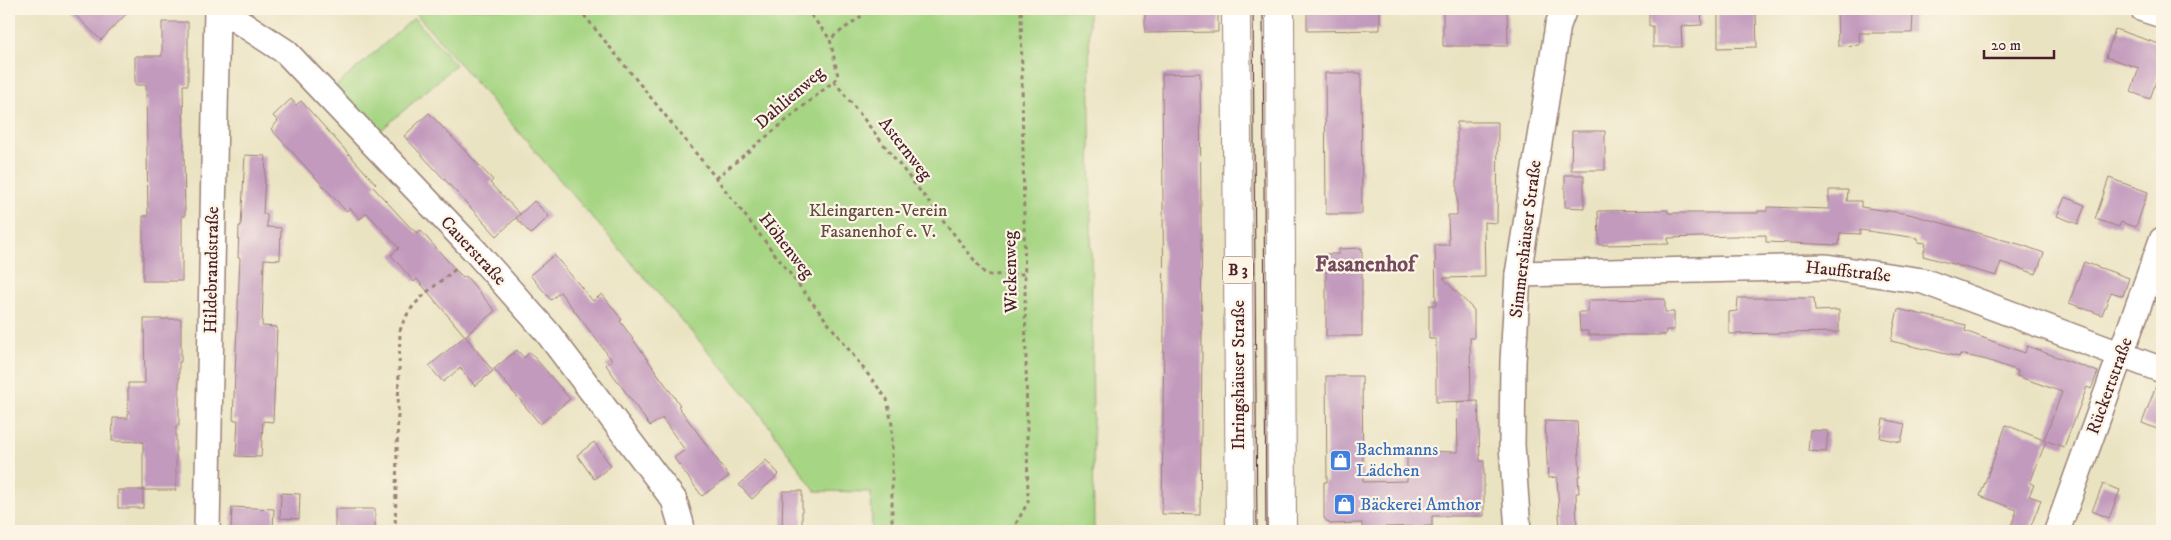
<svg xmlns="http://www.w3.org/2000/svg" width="2171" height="540" font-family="'IM FELL DW Pica',serif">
  <rect width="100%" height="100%" fill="#fcf5e5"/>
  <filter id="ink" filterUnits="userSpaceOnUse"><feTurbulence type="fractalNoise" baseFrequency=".02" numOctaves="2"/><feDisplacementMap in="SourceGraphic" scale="10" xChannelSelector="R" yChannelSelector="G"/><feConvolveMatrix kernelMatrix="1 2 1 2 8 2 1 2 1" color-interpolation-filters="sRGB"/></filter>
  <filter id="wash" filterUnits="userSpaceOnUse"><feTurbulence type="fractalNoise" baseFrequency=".0096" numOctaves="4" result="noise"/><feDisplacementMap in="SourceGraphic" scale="20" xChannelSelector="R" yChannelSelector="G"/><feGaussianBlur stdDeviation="1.12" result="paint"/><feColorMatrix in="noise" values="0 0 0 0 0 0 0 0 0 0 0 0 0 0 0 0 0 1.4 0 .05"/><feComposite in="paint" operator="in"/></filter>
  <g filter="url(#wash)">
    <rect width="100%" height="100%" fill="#eae3c2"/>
    <g fill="#a6d583" stroke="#787a57">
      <polygon points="412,9 1089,9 1094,531 872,531 871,492 815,491 752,402"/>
      <polygon points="414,18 456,65 379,132 335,87"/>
    </g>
    <g id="blocks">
      <g fill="#c29abd">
        <polygon points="69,9 131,9 101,40"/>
        <polygon points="1145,9 1218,9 1218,32 1145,33"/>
        <polygon points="1307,9 1380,9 1380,30 1307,31"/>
        <polygon points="1443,9 1507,9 1508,46 1443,46"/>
        <polygon points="1649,9 1701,9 1702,25 1681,26 1682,47 1653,47 1653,26 1649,26"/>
        <polygon points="1837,9 1877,9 1913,13 1912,33 1859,33 1860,45 1838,46"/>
        <polygon points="1718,14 1756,14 1757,47 1718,48"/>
        <polygon points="162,22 188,22 188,85 183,85 185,216 182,216 182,281 143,281 143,216 148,216 146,85 135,85 135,56 162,56"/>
        <polygon points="2115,29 2162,45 2162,76 2158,75 2150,99 2131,92 2139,68 2106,57"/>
        <polygon points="1200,73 1202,353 1200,515 1162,514 1164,329 1162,74"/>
        <polygon points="1325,73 1361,73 1362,214 1326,214"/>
        <polygon points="291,99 296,105 301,101 376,184 373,187 409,226 417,233 420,230 463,278 466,276 495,311 465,336 417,279 414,282 391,255 399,248 367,213 360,219 350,208 346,211 271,129 278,121 273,116"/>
        <polygon points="429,113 493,180 490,183 520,214 497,236 404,136"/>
        <polygon points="1457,122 1498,122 1497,223 1484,222 1485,277 1443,278 1474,310 1474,338 1470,338 1471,401 1436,402 1436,339 1429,339 1429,305 1436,305 1435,245 1449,245 1448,215 1457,215"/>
        <polygon points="1572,131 1605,131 1605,170 1571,170"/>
        <polygon points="245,155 266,156 263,214 267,214 267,227 281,228 280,260 264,259 262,326 277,327 273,422 263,421 261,457 236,456 238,420 233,420 240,258 238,258 239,226 241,226"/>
        <polygon points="1565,175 1584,175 1584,208 1565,207"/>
        <polygon points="2109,178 2148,192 2136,227 2121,222 2119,227 2095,219"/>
        <polygon points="1829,190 1848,190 1847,201 1861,201 1861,207 1909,214 2022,245 2044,253 2036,274 2001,262 1997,276 1923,256 1926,243 1918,242 1918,238 1860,230 1860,234 1840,233 1839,245 1766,242 1766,235 1668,238 1669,244 1599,245 1598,211 1668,210 1668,213 1758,213 1758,211 1767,211 1767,207 1829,209"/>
        <polygon points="2065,197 2085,205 2078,224 2057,216"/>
        <polygon points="534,201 549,216 531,234 516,218"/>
        <polygon points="1362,248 1362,336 1326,336 1326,254 1339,254 1339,249"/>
        <polygon points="554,255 593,301 602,294 622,320 620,321 680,405 678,406 729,476 702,496 674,458 685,450 662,418 650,426 606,365 612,360 560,292 551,300 530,275"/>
        <polygon points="2084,262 2129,278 2123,296 2111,292 2102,315 2069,303"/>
        <polygon points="1738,298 1814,298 1815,311 1839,310 1839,332 1729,334 1729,312 1737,311"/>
        <polygon points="1665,299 1665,312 1674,312 1674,330 1666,330 1665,335 1588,335 1588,331 1580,331 1579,312 1588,312 1588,300"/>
        <polygon points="1898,309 1966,325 1965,331 2008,347 2025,353 2027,346 2098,372 2091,389 2087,387 2064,447 2044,440 2062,392 2017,376 2018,371 1987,360 1960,354 1959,357 1891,341"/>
        <polygon points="144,319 181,319 181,362 179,362 179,426 176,426 176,490 143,490 143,442 112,441 113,418 128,418 128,383 145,383"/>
        <polygon points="465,336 493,371 475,386 460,368 443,382 429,366"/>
        <polygon points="517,350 524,358 530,352 570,399 540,424 494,369"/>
        <polygon points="1326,376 1362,376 1363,482 1407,481 1407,451 1458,452 1457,402 1478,401 1480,461 1484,461 1484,516 1432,516 1432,526 1385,527 1385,531 1362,531 1362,523 1330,524 1324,518 1324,482 1327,482"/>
        <polygon points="2157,383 2162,384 2162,431 2142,423"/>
        <polygon points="1883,419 1905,424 1901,442 1880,438"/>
        <polygon points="1545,421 1577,422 1580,476 1578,476 1579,493 1576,493 1577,531 1560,531 1557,477 1548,478"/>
        <polygon points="2006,425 2046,441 2030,483 2034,485 2029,496 2041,500 2029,531 2009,531 2017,510 1980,496"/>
        <polygon points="1810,430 1828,431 1826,452 1808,451"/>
        <polygon points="594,442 611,466 594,479 577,455"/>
        <polygon points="766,460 779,474 752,499 739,485"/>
        <polygon points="2103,484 2120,490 2109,518 2092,511"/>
        <rect x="118" y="490" width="25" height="18"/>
        <polygon points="783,491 802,491 802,531 782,531"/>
        <polygon points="281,493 300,494 299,519 280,518"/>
        <polygon points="232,507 274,509 273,531 231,531"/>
        <rect x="335" y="509" width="40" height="22"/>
      </g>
    </g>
  </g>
  <g filter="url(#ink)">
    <use href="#blocks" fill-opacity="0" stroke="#9a8176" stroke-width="1"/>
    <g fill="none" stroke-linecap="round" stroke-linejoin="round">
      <defs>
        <g id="minor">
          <polyline points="220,9 286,52 476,252 547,332 674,500 681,524 681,531"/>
          <polyline points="2143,9 2162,15"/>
          <polyline points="1518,274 1826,267 1923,281 2162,370"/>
          <polyline points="207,531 217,9"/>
          <polyline points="1518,531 1512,445 1513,362 1518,274 1558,25 1564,9"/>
          <polyline points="2057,531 2162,240"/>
        </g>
        <g id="major">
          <polyline points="1236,9 1240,531"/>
          <polyline points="1280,9 1282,531"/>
        </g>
      </defs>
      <use href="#minor" stroke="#9a8176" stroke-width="28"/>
      <use href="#major" stroke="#9a8176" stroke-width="30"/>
      <g stroke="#9a8176" stroke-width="3" stroke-dasharray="4 4" stroke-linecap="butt">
        <polyline points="579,9 716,178 887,399 892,425 892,531"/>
        <polyline points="806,9 830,39"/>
        <polyline points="834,81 986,275 1024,274"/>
        <polyline points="716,178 834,81 838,76 830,39 871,9"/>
        <path d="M395,531L400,331C408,302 436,286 458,267"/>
        <polyline points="1012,531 1028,502 1021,9"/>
      </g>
      <use href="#minor" stroke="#fff" stroke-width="25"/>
      <use href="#major" stroke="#fff" stroke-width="28"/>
      <g stroke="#4a1f2b" stroke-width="1">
        <polyline points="1253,9 1257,531"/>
        <polyline points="1263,9 1266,531"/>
      </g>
    </g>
  </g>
  <defs>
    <symbol id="shop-square" viewBox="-11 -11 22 22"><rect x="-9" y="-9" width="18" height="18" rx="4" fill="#3f7fe0" stroke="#fcf5e5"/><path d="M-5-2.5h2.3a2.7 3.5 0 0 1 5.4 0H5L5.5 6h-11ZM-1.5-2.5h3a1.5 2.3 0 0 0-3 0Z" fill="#fff"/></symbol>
  </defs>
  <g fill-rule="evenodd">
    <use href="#shop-square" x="1328" y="448" width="25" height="25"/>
    <use href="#shop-square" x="1332" y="492" width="25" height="25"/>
  </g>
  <g text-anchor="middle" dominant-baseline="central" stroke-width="4.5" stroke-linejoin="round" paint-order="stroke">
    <rect fill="#fcf5e5" stroke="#7f5f63" stroke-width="1" x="1223" y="256.5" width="30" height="27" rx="4"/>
    <g font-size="16" font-weight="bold" fill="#4a1f2b">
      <text x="1238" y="270">B 3</text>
    </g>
    <g font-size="18" fill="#4a1f2b" stroke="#fcf5e5">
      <text transform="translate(790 98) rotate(-41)">Dahlienweg</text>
      <text transform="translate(905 149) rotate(52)">Asternweg</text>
      <text transform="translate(1526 239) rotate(-83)">Simmershäuser Straße</text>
      <text transform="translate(786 246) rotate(52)">Höhenweg</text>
      <text transform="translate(473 251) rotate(47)">Cauerstraße</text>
      <text transform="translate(212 270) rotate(-89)">Hildebrandstraße</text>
      <text transform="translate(1011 272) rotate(-91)">Wickenweg</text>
      <text transform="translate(1848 272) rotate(6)">Hauffstraße</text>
      <text transform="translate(1239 375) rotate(-90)">Ihringshäuser Straße</text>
      <text transform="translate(2110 386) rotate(-70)">Rückertstraße</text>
    </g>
    <g font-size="18" fill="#614c41" stroke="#fcf5e5">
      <text x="878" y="211">Kleingarten-Verein<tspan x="878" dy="21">Fasanenhof e. V.</tspan></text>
    </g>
    <g font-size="18" fill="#366cbe" stroke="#fcf5e5" text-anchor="start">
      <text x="1356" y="450">Bachmanns<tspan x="1356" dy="21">Lädchen</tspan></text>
      <text x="1360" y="505">Bäckerei Amthor</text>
    </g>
    <g font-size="22" font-weight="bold" fill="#744a5e" stroke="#fcf5e5">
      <text x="1365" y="264">Fasanenhof</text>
    </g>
  </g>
  <rect width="2171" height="540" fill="none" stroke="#fcf5e5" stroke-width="30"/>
  <path d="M1984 50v8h70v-8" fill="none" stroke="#4a1f2b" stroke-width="2.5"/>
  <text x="1991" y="50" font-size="15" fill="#4a1f2b" stroke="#fcf5e5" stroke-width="4" paint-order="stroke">20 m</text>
</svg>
